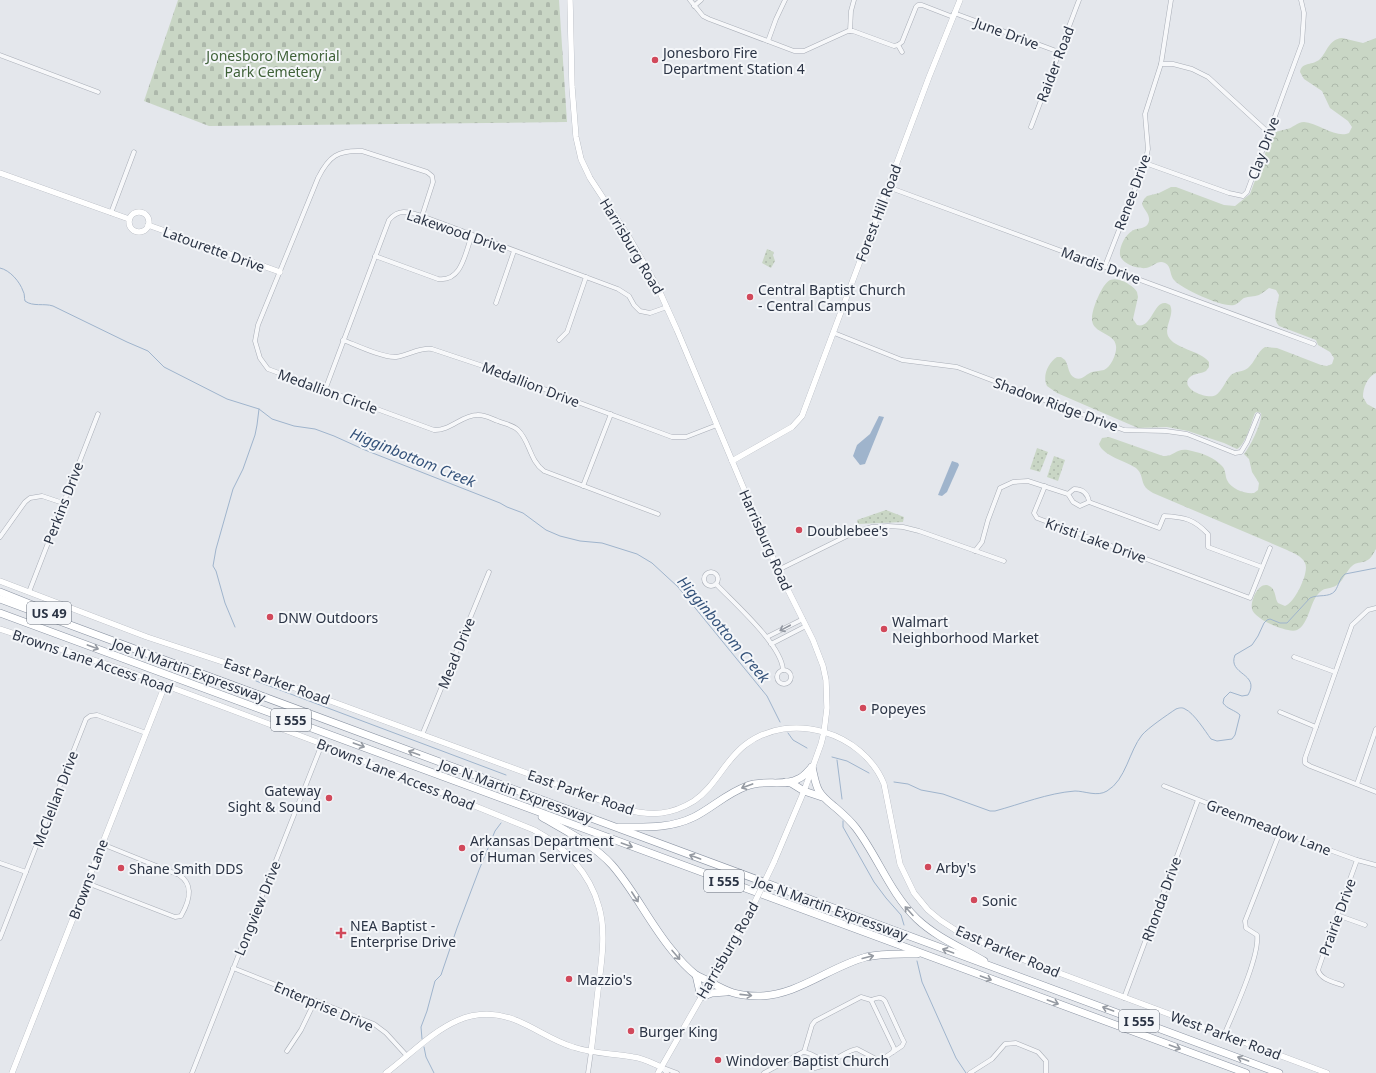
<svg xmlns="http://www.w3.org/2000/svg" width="1376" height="1073" font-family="'Noto Sans',sans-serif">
  <defs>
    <pattern id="forest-crowns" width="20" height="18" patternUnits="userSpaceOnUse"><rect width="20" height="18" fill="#c9d6c5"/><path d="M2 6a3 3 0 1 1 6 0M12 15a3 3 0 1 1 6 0" fill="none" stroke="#adb8ab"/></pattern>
    <pattern id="cemetery-stones" width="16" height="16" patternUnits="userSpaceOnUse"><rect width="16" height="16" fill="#c9d6c5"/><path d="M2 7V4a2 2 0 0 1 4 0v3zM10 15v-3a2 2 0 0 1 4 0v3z" fill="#adb8ab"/></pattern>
    <pattern id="park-dots" width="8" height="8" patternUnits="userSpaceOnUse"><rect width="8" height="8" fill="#c9d6c5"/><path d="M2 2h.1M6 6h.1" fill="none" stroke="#adb8ab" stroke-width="1.8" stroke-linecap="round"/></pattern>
  </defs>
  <rect width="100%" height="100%" fill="#e4e7ec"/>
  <path fill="url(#forest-crowns)" d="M1342,38L1363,43L1376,38V373C1367,377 1363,388 1363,397L1367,404L1376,409V549C1373,554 1371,559 1366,561C1361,563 1356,562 1352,566C1346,571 1344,580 1337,585C1332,589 1325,587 1320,592C1310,600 1309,625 1297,630C1288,634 1254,619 1252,609C1250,600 1260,578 1271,587C1276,591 1275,599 1278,603L1285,606C1294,604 1310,572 1305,563C1302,556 1293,553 1287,550L1153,493C1150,491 1146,489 1144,485C1141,478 1142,473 1136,468C1126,461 1103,456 1099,444L1102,438L1109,437L1163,456C1175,457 1176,446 1192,451C1202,453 1215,458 1222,466C1226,470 1225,476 1227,480C1231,489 1245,494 1254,493L1258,490L1259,483L1252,472L1249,459L1244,454C1250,447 1263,421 1261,413L1257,412L1255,413C1251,423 1246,444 1237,449L1224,443L1188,431L1167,427L1138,428L1057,393L1047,386C1042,376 1048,363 1057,357H1061L1065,360C1069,366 1068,375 1075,378C1082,381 1086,374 1092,372C1096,371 1100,371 1104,370C1111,367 1117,354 1116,346C1115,332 1091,334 1092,318C1092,309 1102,284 1110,280C1115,278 1121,280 1125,282C1130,285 1134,287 1137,292L1138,297L1133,319L1137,325C1153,330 1154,294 1170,305C1175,315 1164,326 1168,336C1174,349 1200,350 1209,362V367L1206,371C1201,374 1193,373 1189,378C1180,389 1208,400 1216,395C1223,390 1225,381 1231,375C1236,371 1243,372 1248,368C1255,362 1257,352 1265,347L1277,348L1321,365L1327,366L1332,364L1334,358L1330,352L1318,345L1316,340L1279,326C1271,317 1278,306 1279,295L1276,290L1269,288C1266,290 1263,293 1259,295C1254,297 1249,296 1244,298C1241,300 1238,304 1234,305C1223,308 1183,289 1175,281C1169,276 1172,266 1165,263C1158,259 1153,267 1146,268C1138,269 1122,264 1120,255C1119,247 1125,235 1132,231C1138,227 1147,230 1149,221C1150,214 1144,210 1142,204L1144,199L1147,196L1159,193L1171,187H1176L1224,205L1235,206L1250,194L1272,135C1277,130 1281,131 1287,129C1293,128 1297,122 1304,122C1318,123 1337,139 1349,133L1352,127L1348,121L1330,108L1322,91L1304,79L1300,72C1302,61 1313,66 1320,59C1327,52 1329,39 1342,38Z"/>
  <polygon fill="url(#cemetery-stones)" points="178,0 559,0 567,122 209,126 144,101"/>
  <g fill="url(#park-dots)">
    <polygon points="767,249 774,252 773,255 775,261 771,268 762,263"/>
    <polygon points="1037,448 1048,452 1040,472 1030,469"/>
    <polygon points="1054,456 1065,460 1058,481 1047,477"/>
    <polygon points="886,510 904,517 903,522 858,524 857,520"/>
  </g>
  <g fill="#9fb4cc">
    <polygon points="879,416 884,417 865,464 860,465 853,456 857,445 870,434"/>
    <polygon points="952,461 958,463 959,465 947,492 942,496 938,495"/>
  </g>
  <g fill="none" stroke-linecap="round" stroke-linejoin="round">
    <g stroke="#9fb4cc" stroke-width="1">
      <path d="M0,268C10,270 20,282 23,291C25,294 24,298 25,301C33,307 44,303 53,306L127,342L148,351L164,367L227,399L259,409L272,419L294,426L315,429L334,436L365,450L500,503L507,507L523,513L546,530L560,536L580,541L602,543L637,554L652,563L678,587L767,696L780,722"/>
      <polyline points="235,627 225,603 216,571 213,566 216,549 233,489 243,469 255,435 257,425 259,409"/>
      <polyline points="256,681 506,775"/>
      <polyline points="788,733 793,740 807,748"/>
      <polyline points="832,757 847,761 869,773"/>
      <polyline points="837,760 842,799"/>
      <path d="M894,782L908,784L921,790L943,794L990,811H995C1021,804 1048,793 1075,791C1085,791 1097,797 1107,791C1126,780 1129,751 1142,735C1148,728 1167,715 1176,709C1179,708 1182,707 1185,709C1194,713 1205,731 1211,739L1217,741L1232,739L1235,735L1240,715C1235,710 1227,709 1223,703L1224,698L1230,692L1242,696L1248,695C1261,673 1227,675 1235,655L1252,645L1258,636L1264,623L1267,620L1270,619L1280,623H1287L1310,598C1318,594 1329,598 1335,591C1339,585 1339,579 1345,574L1376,568"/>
      <polyline points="843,821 843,827 874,882 886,898 901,915 904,925"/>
      <polyline points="917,961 922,982 956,1058 966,1073"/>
      <polyline points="422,1039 421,1027 427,1011 435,981 441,975 457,928 479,870 495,831 501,823"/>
      <polyline points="424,1047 426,1057 434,1073"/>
    </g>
    <defs>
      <g id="street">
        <polyline points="690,0 703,16 709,19 794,51 804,51 848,31 853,31 894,46 898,45 902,42 916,7 918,5 922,5 953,17"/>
        <polyline points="694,6 701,0"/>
        <polyline points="954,13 1059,52"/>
        <polyline points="850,31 851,11 854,0"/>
        <polyline points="768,41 776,19 785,0"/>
        <polyline points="898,45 902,52"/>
        <polyline points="0,55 98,92"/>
        <polyline points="1161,64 1173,64 1192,69 1208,77 1269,133"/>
        <polyline points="1031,127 1079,0"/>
        <polyline points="1145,163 1229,193 1243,196 1247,192 1302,43 1304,13 1301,0"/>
        <polyline points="888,187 1314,344"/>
        <polyline points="111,213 134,152"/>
        <path d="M422,216L433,182L432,176L427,172L362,151C338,150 329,156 318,178L258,325L255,341L260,358L268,369L434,430C450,431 462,415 477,415C484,414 492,419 498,421C505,424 513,425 518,430C530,441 529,460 544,471L658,514"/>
        <path d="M375,256L438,279C462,282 465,253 472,235"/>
        <polyline points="1105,266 1145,163 1148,149 1145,114 1161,64 1171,0"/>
        <polyline points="496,303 514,251"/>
        <polyline points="834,333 902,360 957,367 1124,430 1166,431 1187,434 1235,453 1241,452 1247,442 1258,415"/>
        <path d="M343,340C356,345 383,358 396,357C409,355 420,347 432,349L501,372L572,400L672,437H686L717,425"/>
        <polyline points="559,340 567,332 586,277"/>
        <path d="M325,390L389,220C399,208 409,212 422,216L618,289L629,296L634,305L640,311L650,313L667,307"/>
        <polyline points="583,486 611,414"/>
        <polyline points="1045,486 1034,513 1037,518 1250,598 1270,548"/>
        <path d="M1068,494L1074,489C1083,489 1088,494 1089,502"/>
        <polyline points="0,537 25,502 30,498 42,496 63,503"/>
        <path d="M975,551L982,542L988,520L1000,488L1013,482L1028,481L1068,494L1073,502L1080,506L1089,502L1159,528L1164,516C1184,517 1194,519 1208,534V547L1262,567"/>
        <polyline points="778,570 853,533 872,527 888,526 903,527 919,531 1004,561"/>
        <circle cx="711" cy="579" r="7"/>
        <path d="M716,584C734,603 782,645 783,670"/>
        <polyline points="29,592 98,414"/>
        <polyline points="1376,608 1368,610 1352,625 1305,758 1305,763 1310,766 1376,792"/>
        <polyline points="767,637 803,619"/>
        <polyline points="771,644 806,626"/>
        <polyline points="1294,657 1335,672"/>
        <circle cx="784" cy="677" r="7"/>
        <polyline points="1280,712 1316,727"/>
        <polyline points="422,735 489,572"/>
        <polyline points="1357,784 1376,729"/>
        <polyline points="1164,786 1280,832 1357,860 1376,865"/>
        <polyline points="0,863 26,872"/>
        <path d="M87,883L175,917L181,916C189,902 195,885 179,875L102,844"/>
        <polyline points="1337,915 1365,925"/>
        <polyline points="0,938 86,719 90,716 97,715 146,733"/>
        <polyline points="233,968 374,1024 386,1033 407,1056"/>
        <path d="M1342,985C1334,982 1321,980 1318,970L1337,915L1357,860"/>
        <polyline points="1124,998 1198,800"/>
        <path d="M1224,1035C1233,1014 1260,956 1257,935L1246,928L1245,921L1280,832"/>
        <polyline points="287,1051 301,1030 315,1001"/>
        <polyline points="804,1052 812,1025 815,1021 861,997 871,1000 894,1048 893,1052"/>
        <polyline points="794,1057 815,1068 822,1066 832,1061"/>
        <polyline points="661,1067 677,1073"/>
        <polyline points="661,1067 667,1073"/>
        <polyline points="192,1073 322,744"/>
        <polyline points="588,1073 591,1052"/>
        <path d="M764,1073L803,1052C813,1052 821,1064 833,1060C841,1057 848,1050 857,1049L878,1060H881L902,1046L904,1042L902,1038L885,1001C881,996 876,998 871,1000"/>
        <polyline points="970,1073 992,1059 1005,1044 1016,1043 1038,1052 1046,1061 1046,1073"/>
      </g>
      <g id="secondary">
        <polyline points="570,0 572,87 576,137 581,159 590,178 630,239 658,288 677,330 778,570 813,640 823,666 826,680 827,708 824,732 821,744 804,791 774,862"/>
        <polyline points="0,173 129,219"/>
        <circle cx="139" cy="222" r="10"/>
        <polyline points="148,225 280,272"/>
        <polyline points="732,461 792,427 802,416 929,77 960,0"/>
        <path d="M0,581L147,637L238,667L627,810C653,816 671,815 694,801C715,787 725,760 745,745C790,710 863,732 884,784L900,864L914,893L928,910L940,920L960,933L976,940L1027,961L1327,1073"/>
        <path d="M0,629L124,670L221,706L322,744L534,830C564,846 590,873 599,907C606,931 602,958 599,982C596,1006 594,1029 591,1052"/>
        <polyline points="12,1073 165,685"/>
        <path d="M386,1073C427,1042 461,997 518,1021C537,1029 553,1041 573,1047C594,1054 612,1053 633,1057C643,1058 652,1063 661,1067"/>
        <polyline points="658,1073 751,910"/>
      </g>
      <g id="highway">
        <polyline points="0,592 35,606 52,614"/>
        <polyline points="0,599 1279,1073"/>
        <polyline points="0,613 1246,1073"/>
        <path d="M812,767C814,775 815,784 819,791C823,798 830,803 836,808C843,814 850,820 856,828C878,857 890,893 917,919C936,937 962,948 984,961"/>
        <polyline points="786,782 791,783 804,791 822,797"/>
        <path d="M542,817C566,831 593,844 612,865C634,890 649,922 671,949C678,958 687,968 696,975C701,978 706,979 710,982C728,992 737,996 758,996C797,996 829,967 866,957C883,953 900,954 917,954"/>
        <path d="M618,827C645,827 669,829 694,817C712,808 727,793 747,786C763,779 785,787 798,779C804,777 808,771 812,767"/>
        <polyline points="696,975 701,997 712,993 726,992"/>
      </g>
    </defs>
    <use href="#street" stroke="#a9aeb7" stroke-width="5"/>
    <use href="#secondary" stroke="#a9aeb7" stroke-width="6"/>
    <use href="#highway" stroke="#8b94a3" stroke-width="8"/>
    <use href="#street" stroke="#f7f8fa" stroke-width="4"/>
    <use href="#secondary" stroke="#fff" stroke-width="5.5"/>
    <use href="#highway" stroke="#fff" stroke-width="7"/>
    <defs>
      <polyline id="secondary-bridge" points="751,910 774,862"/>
    </defs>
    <use href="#secondary-bridge" stroke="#a9aeb7" stroke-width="6" stroke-linecap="butt"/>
    <use href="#secondary-bridge" stroke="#fff" stroke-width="5.5"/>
  </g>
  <defs><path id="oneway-shaft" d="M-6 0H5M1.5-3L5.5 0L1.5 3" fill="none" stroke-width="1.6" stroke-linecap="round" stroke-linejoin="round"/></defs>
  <use stroke="#9196a0" href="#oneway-shaft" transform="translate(785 628) rotate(152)"/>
  <g stroke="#959aa2">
    <use href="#oneway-shaft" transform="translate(93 647) rotate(20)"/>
    <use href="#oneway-shaft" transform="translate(359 745) rotate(20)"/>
    <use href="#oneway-shaft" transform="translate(414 753) rotate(-160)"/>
    <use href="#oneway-shaft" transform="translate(747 786) rotate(160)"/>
    <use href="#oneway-shaft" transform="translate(627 845) rotate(20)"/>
    <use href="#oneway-shaft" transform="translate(695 857) rotate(-160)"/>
    <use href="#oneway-shaft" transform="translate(635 897) rotate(57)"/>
    <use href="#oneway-shaft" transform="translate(909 911) rotate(-132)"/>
    <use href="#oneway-shaft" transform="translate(948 951) rotate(-160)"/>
    <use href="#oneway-shaft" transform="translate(676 955) rotate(49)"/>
    <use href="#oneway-shaft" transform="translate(868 957) rotate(-14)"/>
    <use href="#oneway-shaft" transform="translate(986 978) rotate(20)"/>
    <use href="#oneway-shaft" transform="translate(746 995) rotate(6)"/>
    <use href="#oneway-shaft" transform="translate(1053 1002) rotate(20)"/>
    <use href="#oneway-shaft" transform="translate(1108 1009) rotate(-160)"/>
    <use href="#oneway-shaft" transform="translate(1175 1047) rotate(20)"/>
    <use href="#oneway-shaft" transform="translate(1243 1059) rotate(-160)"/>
  </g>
  <g fill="#d1495b" stroke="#f4f6f9" stroke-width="1.5">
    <circle cx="655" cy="60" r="4"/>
    <circle cx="750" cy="297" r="4"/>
    <circle cx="799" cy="530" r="4"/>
    <circle cx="270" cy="617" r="4"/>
    <circle cx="884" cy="629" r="4"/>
    <circle cx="863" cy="708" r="4"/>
    <circle cx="329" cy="798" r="4"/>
    <circle cx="462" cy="848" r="4"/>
    <circle cx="928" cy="867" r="4"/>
    <circle cx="121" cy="868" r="4"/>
    <circle cx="974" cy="900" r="4"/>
    <path d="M339 927h4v4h4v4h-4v4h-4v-4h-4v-4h4z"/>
    <circle cx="569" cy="979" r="4"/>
    <circle cx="631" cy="1031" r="4"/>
    <circle cx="718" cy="1060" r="4"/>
  </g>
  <g text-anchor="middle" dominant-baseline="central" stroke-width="4" stroke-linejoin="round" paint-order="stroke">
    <g fill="#f4f6f9" stroke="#676e7b" stroke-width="1">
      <rect x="27" y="602" width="44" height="22" rx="3"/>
      <rect x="271" y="709" width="40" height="22" rx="3"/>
      <rect x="704" y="870" width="40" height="22" rx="3"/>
      <rect x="1119" y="1010" width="40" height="22" rx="3"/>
    </g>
    <g font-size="13" font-weight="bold" fill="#2b3445">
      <text x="49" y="613">US 49</text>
      <text x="291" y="720">I 555</text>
      <text x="724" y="881">I 555</text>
      <text x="1139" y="1021">I 555</text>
    </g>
    <g font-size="14" fill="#2b3445" stroke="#f4f6f9">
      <text transform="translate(1007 33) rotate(20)">June Drive</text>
      <text transform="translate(1055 64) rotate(-69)">Raider Road</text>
      <text transform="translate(1263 148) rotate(-70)">Clay Drive</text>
      <text transform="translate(1132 192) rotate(-70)">Renee Drive</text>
      <text transform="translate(878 213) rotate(-69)">Forest Hill Road</text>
      <text transform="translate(457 231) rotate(19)">Lakewood Drive</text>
      <text transform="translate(632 246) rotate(59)">Harrisburg Road</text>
      <text transform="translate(214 249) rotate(20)">Latourette Drive</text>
      <text transform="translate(1101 265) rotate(20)">Mardis Drive</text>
      <text transform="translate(531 384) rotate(21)">Medallion Drive</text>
      <text transform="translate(328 391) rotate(20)">Medallion Circle</text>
      <text transform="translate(1056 404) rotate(20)">Shadow Ridge Drive</text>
      <text transform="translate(63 503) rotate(-69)">Perkins Drive</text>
      <text transform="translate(766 540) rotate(66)">Harrisburg Road</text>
      <text transform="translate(1096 540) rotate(20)">Kristi Lake Drive</text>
      <text transform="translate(456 653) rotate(-68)">Mead Drive</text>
      <text transform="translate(93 661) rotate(19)">Browns Lane Access Road</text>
      <text transform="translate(189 670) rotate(20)">Joe N Martin Expressway</text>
      <text transform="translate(277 681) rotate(20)">East Parker Road</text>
      <text transform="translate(396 774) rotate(22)">Browns Lane Access Road</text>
      <text transform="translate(516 791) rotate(20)">Joe N Martin Expressway</text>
      <text transform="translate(581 792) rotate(19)">East Parker Road</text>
      <text transform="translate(55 799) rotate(-69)">McClellan Drive</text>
      <text transform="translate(1269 827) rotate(21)">Greenmeadow Lane</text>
      <text transform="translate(88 879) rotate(-69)">Browns Lane</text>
      <text transform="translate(1161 899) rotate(-70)">Rhonda Drive</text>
      <text transform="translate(257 908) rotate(-68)">Longview Drive</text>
      <text transform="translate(831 908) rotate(20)">Joe N Martin Expressway</text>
      <text transform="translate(1337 917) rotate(-70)">Prairie Drive</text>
      <text transform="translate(727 950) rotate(-60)">Harrisburg Road</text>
      <text transform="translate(1008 951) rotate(23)">East Parker Road</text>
      <text transform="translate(324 1006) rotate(23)">Enterprise Drive</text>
      <text transform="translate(1226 1035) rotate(20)">West Parker Road</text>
    </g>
    <g font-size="14" fill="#2b3445" stroke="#f4f6f9" text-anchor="start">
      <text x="663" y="52">Jonesboro Fire<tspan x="663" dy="16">Department Station 4</tspan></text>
      <text x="758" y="289">Central Baptist Church<tspan x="758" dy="16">- Central Campus</tspan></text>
      <text x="807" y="530">Doublebee's</text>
      <text x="278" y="617">DNW Outdoors</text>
      <text x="892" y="621">Walmart<tspan x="892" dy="16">Neighborhood Market</tspan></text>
      <text x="871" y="708">Popeyes</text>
      <text x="321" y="790" text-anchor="end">Gateway<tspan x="321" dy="16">Sight &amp; Sound</tspan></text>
      <text x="470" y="840">Arkansas Department<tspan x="470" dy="16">of Human Services</tspan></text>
      <text x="936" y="867">Arby's</text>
      <text x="129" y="868">Shane Smith DDS</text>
      <text x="982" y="900">Sonic</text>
      <text x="350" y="925">NEA Baptist -<tspan x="350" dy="16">Enterprise Drive</tspan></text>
      <text x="577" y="979">Mazzio's</text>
      <text x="639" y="1031">Burger King</text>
      <text x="726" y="1060">Windover Baptist Church</text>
    </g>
    <g font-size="14" fill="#3f6138" stroke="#f4f6f9">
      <text x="273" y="55">Jonesboro Memorial<tspan x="273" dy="16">Park Cemetery</tspan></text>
    </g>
    <g font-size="15" font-style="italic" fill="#34527a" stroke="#f4f6f9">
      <text transform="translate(413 457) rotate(22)">Higginbottom Creek</text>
      <text transform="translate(724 629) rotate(50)">Higginbottom Creek</text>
    </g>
  </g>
</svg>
